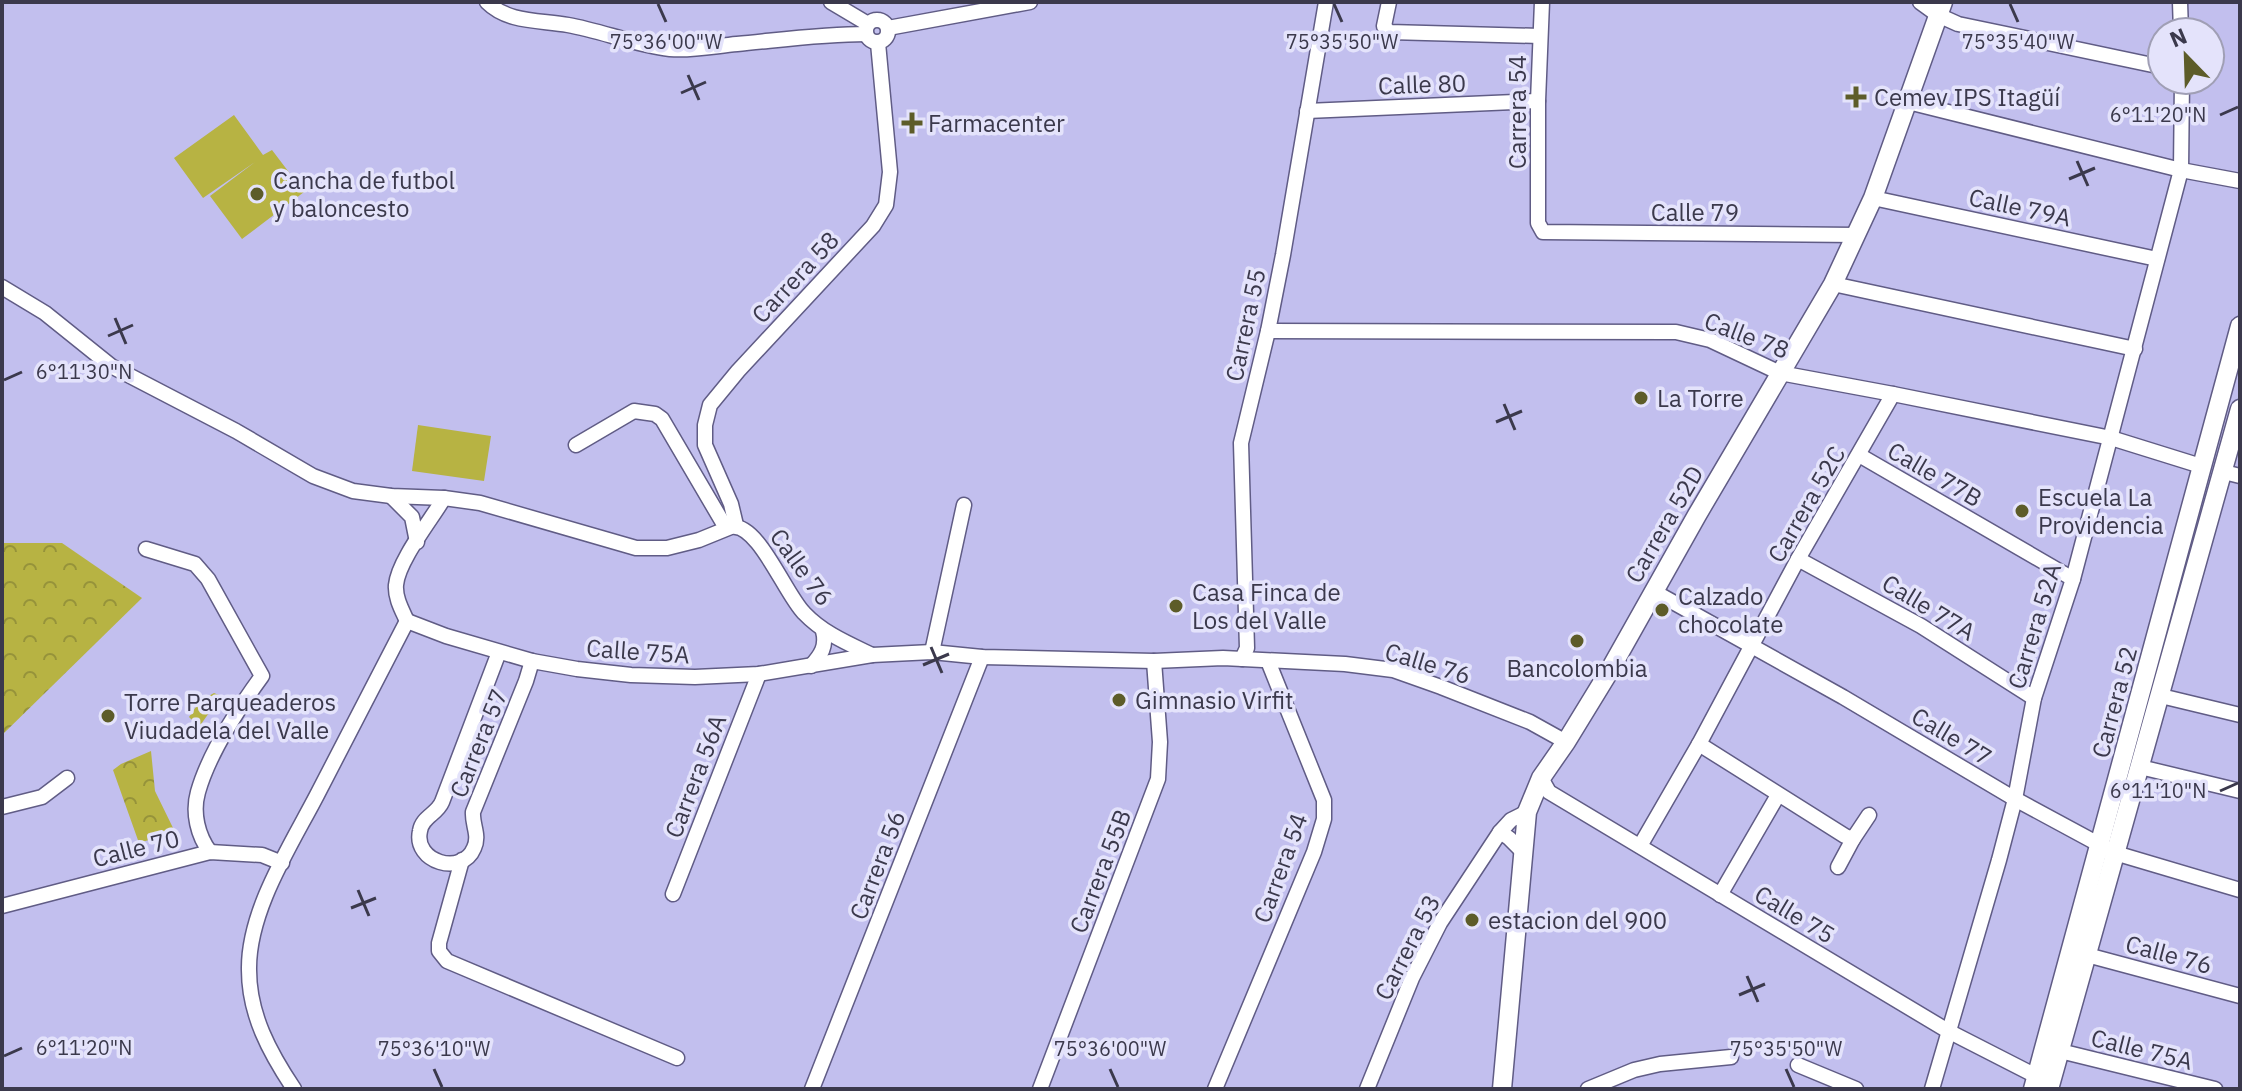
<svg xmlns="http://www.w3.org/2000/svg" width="2242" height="1091" font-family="'IBM Plex Sans',sans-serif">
  <defs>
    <pattern id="forest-crowns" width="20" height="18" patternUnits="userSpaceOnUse" patternTransform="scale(2)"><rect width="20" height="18" fill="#b7b343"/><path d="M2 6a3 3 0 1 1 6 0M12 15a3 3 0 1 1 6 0" fill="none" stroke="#96933a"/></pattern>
  </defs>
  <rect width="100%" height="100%" fill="#c2bfee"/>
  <g fill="url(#forest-crowns)">
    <polygon points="2,543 62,543 142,598 2,735"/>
    <polygon points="151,751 155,791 175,832 139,843 113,770 121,764"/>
  </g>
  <g fill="#b7b343">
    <polygon points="234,115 263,155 272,150 304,192 242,239 210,196 255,162 203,198 174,158"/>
    <polygon points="418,425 491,436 484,481 412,471"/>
    <polygon points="214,693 221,696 199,727 189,717 200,701"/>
  </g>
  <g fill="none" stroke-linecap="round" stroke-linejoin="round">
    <defs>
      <g id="minor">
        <path d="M487,2C508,23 540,20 568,25C602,31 635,45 670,49C692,51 715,46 737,44C780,40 823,34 866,34"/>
        <polyline points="831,2 868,24"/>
        <polyline points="1389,2 1384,26 1389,32 1540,36"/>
        <polyline points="1542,2 1538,101 1538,223 1543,232 1857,235"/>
        <polyline points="1920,2 1938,15 1958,24 2162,67"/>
        <polyline points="2180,2 2181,32"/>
        <circle cx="877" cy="31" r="11"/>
        <polyline points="888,28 1030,2"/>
        <polyline points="1908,102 2181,170 2240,181"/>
        <polyline points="1307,111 1538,101"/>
        <polyline points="1873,198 2157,259"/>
        <polyline points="1833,284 2135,349"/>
        <path d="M2,287L45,313L111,366L236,431L313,476L353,491L391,496L444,498L480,503L636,548H667L699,540L731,527C758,522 785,594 804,613C823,633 847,643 872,655"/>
        <polyline points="1268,331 1676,332 1710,340 1780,373 1893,394 2111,438 2201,466"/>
        <polyline points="576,445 634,411 655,414 662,419 726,528"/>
        <polyline points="1859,455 2073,579"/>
        <polyline points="2224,472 2240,476"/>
        <polyline points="391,496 412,517 417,542"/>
        <polyline points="736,525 731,504 705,445 705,425 710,405 738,371 873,226 886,205 890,172 878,43"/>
        <path d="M146,549L195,564L208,579L262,676C238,709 209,753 198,792C192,813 198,836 210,852"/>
        <polyline points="1798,559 1921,626 2034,698"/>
        <polyline points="1653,591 1843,697 2015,799 2115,853 2240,890"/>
        <polyline points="407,621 446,636 532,661 577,669 631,675 695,677 759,674 872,655 932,652 982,657 1154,661 1223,658 1345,664 1393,670 1441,687 1530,722 1566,742"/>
        <path d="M407,621C402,610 395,598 396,585C398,561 431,520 444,498"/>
        <path d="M499,652L442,802C437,814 422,817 420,831C413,862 462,877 474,848C480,835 472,825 473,812L526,681L532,661"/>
        <polyline points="932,652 964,505"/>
        <polyline points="1242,659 1247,648 1241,443 1268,331 1283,255 1326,2"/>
        <path d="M811,666C821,655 827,646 823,631"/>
        <polyline points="2161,696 2240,715"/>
        <polyline points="1699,744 1845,836 1853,839 1869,815"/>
        <polyline points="2140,767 2240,791"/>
        <polyline points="1541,778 1549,792 1948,1031 2036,1076"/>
        <polyline points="2,807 42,797 67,778"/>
        <polyline points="1500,832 1509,838 1523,852"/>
        <polyline points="1640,846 1699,744 1798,559 1893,394"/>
        <polyline points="462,860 439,943 439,951 447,961 677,1058"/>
        <polyline points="1838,867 1853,839"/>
        <polyline points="673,894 759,674"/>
        <polyline points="1720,895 1778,795"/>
        <polyline points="2,906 210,852 262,855 282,863"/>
        <polyline points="2087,955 2240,996"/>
        <polyline points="2060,1051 2215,1089"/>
        <polyline points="1798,1065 1856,1089"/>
        <path d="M294,1089C270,1053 249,1015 249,970C248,911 290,847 317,795C347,737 377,679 407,621"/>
        <polyline points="812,1089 982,657"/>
        <polyline points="1040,1089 1158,779 1160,742 1154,661"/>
        <polyline points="1215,1089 1314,852 1324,819 1324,800 1268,661"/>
        <polyline points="1367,1089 1412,978 1440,923 1500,832 1511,820 1527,812"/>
        <polyline points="1588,1089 1634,1070 1660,1064 1731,1057"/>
        <polyline points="1932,1089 1999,860 2015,799 2034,698 2073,579 2181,170 2182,80"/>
      </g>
      <g id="major">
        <polyline points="1502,1089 1527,812 1541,778 1566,742 1607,675 1697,515 1833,284 1873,198 1943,2"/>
        <polyline points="2033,1089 2240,326"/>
        <polyline points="2049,1089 2240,409"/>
      </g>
    </defs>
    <use href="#minor" stroke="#605c85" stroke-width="17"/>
    <use href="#major" stroke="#605c85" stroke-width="21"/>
    <use href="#minor" stroke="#fff" stroke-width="14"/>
    <use href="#major" stroke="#fff" stroke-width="18"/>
  </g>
  <path fill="none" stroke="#3b394c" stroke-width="3" d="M658,4L666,22M1334,4L1342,22M2010,4L2018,22M688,75L699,100M681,93L706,82M2220,115L2238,107M2077,161L2088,186M2069,179L2095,168M115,318L126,344M108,336L133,325M4,380L22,372M1504,404L1515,430M1496,422L1522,411M931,647L942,673M923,665L949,654M2220,791L2238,783M358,890L369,916M351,908L376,898M1747,976L1758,1002M1739,995L1765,984M4,1056L22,1048M434,1069L442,1087M1110,1069L1118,1087M1786,1069L1794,1087"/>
  <g fill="#5d5c29" stroke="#e4e3fb" stroke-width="3">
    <path d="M1852 85h8v8h8v8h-8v8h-8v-8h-8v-8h8z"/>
    <path d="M908 111h8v8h8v8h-8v8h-8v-8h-8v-8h8z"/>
    <circle cx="257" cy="194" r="8"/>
    <circle cx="1641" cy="398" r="8"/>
    <circle cx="2022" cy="511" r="8"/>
    <circle cx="1176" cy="606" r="8"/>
    <circle cx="1662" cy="610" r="8"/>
    <circle cx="1577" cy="641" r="8"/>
    <circle cx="1119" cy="700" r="8"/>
    <circle cx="108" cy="716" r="8"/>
    <circle cx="1472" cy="920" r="8"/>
  </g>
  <g text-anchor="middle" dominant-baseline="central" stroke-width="7" stroke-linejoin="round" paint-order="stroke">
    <g font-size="24" fill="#3b394c" stroke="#e4e3fb">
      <text transform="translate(1422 84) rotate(-2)">Calle 80</text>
      <text transform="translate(1517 112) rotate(-90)">Carrera 54</text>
      <text transform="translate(2020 207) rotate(12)">Calle 79A</text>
      <text x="1695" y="212">Calle 79</text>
      <text transform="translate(795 277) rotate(-47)">Carrera 58</text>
      <text transform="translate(1245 325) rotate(-78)">Carrera 55</text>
      <text transform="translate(1747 335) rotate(21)">Calle 78</text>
      <text transform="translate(1935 474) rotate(30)">Calle 77B</text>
      <text transform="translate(1806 504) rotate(-60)">Carrera 52C</text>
      <text transform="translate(1664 524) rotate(-60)">Carrera 52D</text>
      <text transform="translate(802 567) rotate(54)">Calle 76</text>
      <text transform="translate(1929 607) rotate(31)">Calle 77A</text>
      <text transform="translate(2034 626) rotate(-73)">Carrera 52A</text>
      <text transform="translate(638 651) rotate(4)">Calle 75A</text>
      <text transform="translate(1428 663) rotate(17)">Calle 76</text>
      <text transform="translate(2114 702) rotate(-75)">Carrera 52</text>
      <text transform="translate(1952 736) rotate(31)">Calle 77</text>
      <text transform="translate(478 743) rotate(-68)">Carrera 57</text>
      <text transform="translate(695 776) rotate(-69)">Carrera 56A</text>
      <text transform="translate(136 848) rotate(-14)">Calle 70</text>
      <text transform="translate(877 865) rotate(-69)">Carrera 56</text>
      <text transform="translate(1280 868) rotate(-70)">Carrera 54</text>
      <text transform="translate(1100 871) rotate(-69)">Carrera 55B</text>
      <text transform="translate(1795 914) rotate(31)">Calle 75</text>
      <text transform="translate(1407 947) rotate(-63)">Carrera 53</text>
      <text transform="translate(2169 954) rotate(15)">Calle 76</text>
      <text transform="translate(2142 1049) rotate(14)">Calle 75A</text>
    </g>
    <g font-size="24" fill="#3b394c" stroke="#e4e3fb" text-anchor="start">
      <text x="1874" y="97">Cemev IPS Itagüí</text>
      <text x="928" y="123">Farmacenter</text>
      <text x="273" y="180">Cancha de futbol<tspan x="273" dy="28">y baloncesto</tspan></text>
      <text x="1657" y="398">La Torre</text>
      <text x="2038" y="497">Escuela La<tspan x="2038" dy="28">Providencia</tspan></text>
      <text x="1192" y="592">Casa Finca de<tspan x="1192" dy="28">Los del Valle</tspan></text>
      <text x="1678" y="596">Calzado<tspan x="1678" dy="28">chocolate</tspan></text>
      <text x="1577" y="668" text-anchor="middle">Bancolombia</text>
      <text x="1135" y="700">Gimnasio Virfit</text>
      <text x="124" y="702">Torre Parqueaderos<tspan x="124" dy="28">Viudadela del Valle</tspan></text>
      <text x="1488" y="920">estacion del 900</text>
    </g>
  </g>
  <g font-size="20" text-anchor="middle" fill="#3b394c" stroke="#e4e3fb" stroke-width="7" stroke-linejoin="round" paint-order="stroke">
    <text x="666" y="49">75°36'00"W</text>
    <text x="1342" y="49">75°35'50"W</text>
    <text x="2018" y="49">75°35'40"W</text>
    <text x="2158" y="122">6°11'20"N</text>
    <text x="84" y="379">6°11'30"N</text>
    <text x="2158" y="798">6°11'10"N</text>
    <text x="84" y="1055">6°11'20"N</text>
    <text x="434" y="1056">75°36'10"W</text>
    <text x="1110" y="1056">75°36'00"W</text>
    <text x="1786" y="1056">75°35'50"W</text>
  </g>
  <rect width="2242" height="1091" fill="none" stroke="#3b394c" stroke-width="8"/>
  <g transform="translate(2186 56) rotate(337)"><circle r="38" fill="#e4e3fb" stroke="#a09fb5" stroke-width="2"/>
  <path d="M0-6L14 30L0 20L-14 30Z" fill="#5d5c29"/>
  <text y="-12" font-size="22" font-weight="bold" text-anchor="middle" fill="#3b394c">N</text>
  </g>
</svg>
